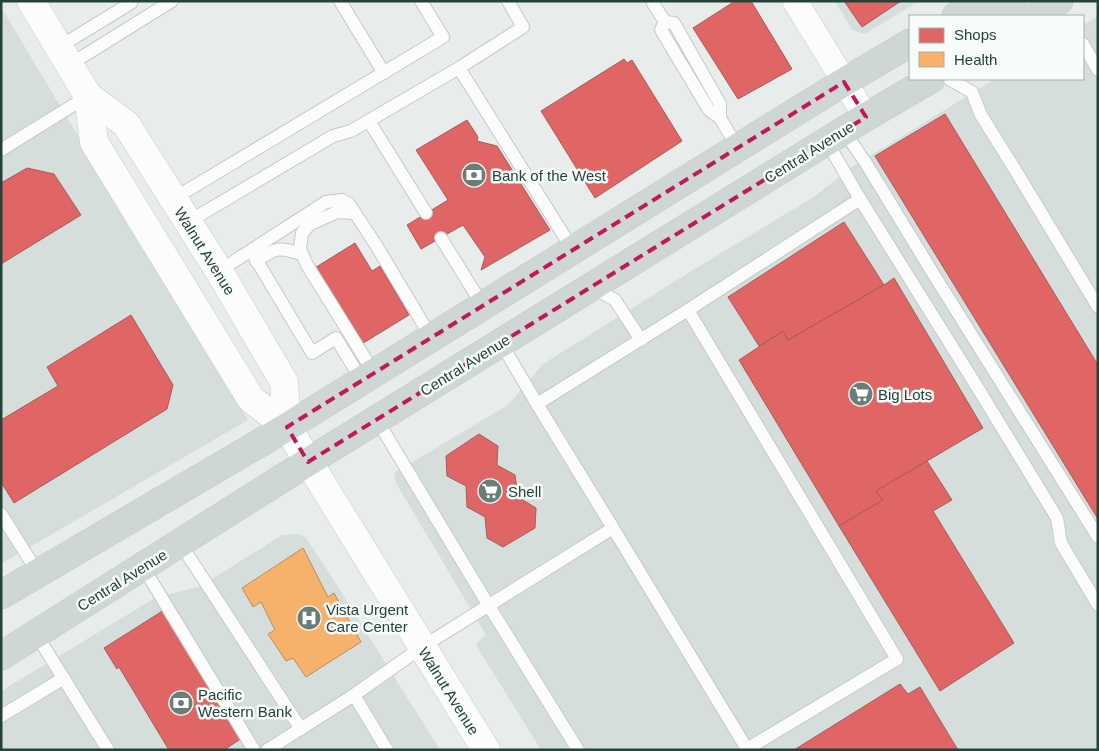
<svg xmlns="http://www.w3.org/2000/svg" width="1099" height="751" font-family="Arial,sans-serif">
  <rect width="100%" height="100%" fill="#e8edeb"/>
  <g fill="#d6dedb">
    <polygon points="835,1 919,1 865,34 852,30"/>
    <polygon points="1,7 248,420 1,564"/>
    <polygon points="1098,16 1098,750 541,750 476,645 482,638 486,635 396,483 394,473 508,405 543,364 688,273 815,196 852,167 995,79 1083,79 1083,25"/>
    <polygon points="298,534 306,538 328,571 440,750 1,750 1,691 155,598 201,586 282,535"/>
  </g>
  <g fill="#e06666" stroke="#a85b59">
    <polygon points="735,1 751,1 792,69 738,99 693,28"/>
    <polygon points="844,1 901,1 862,27"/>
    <polygon points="624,59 627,63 632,60 682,141 595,198 541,111"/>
    <polygon points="945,114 1098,365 1098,519 875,156"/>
    <polygon points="467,120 478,137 477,141 497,146 550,230 481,270 485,257 463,225 421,249 407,225 448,200 416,150"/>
    <polygon points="27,168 54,174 81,215 1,264 1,183"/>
    <polygon points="844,222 884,285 788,340 783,331 759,346 728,297"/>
    <polygon points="355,243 372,271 380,266 409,315 360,345 313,269"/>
    <polygon points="894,278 983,428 876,491 883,500 839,526 739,360 783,331 788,340 884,285"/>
    <polygon points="131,315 173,385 167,409 14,503 1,482 1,420 58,386 47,367"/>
    <polygon points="479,434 498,446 497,465 515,475 518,497 536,508 535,528 503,547 487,538 485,517 467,507 466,486 447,476 446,456"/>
    <polygon points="927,461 952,500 933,511 1014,643 940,691 839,526 883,500 876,491"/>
    <polygon points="164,610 242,738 224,750 169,750 119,667 117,669 104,648"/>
    <polygon points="900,684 908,694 920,687 958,750 794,750"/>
  </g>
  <polygon fill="#f6b26b" stroke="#b7905c" points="303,548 328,597 334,593 361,642 306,677 293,658 286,661 268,634 275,630 261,602 253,607 242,588"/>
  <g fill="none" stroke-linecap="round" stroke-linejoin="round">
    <defs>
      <g id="service">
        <polyline points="340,1 384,73"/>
        <polyline points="653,3 665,22"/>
        <polygon points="665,22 674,23 720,104 720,118 709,110 661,30"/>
        <polyline points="1083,44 1098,70"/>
        <polyline points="59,47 131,3 130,1"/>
        <polyline points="69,65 172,1"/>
        <polyline points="459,68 573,250"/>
        <polyline points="949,79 972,92 981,115 1014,168 1098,307"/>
        <polyline points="720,118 738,148"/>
        <polyline points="369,121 426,213"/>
        <polyline points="844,131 867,165 934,275 1098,537"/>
        <polyline points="1,150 88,96"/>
        <polyline points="173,199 443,37 421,1"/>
        <polyline points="860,199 979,390 1057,518 1061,543 1098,605"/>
        <polyline points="355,213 337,212 310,224 302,233 300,249 307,265 374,373"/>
        <polyline points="188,222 333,136 351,131 459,68 523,27 508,1"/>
        <polyline points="441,238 483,306"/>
        <polyline points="251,251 312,353 336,338 362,381"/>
        <path d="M256,261C277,247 278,247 302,254"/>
        <polyline points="219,271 326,202 342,200 349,204 376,245 431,337"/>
        <polyline points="592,287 615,300 641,340"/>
        <polyline points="688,310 860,199 827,142"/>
        <polyline points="537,404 613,528"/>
        <polyline points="377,420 489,606 578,750"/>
        <polyline points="1,514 38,573"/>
        <polyline points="180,543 301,729"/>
        <polyline points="143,567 254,750"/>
        <polyline points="36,634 108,750"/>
        <polyline points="354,695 387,750"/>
        <polyline points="1,716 64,678"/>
        <polyline points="267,750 354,695 422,647 613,528 747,749 897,659 688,310 537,404 501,343"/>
      </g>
      <polyline id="minor" points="795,1 866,117"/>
      <g id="tertiary">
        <polyline points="31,1 88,96 126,124 219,271 284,382 287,427"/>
        <polyline points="88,96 94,142 251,399 287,427 486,750"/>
      </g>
      <g id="primary">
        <polyline points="956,16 981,1"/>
        <polyline points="995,16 1011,5 1012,1"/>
        <polyline points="1035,16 1059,1"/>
        <polyline points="1,595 287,427 844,82 910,43"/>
        <polyline points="1,656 308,462 866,117 931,79"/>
      </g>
    </defs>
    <use href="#service" stroke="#c5cac8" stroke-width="14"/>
    <use href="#minor" stroke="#c5cac8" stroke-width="26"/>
    <use href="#tertiary" stroke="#c5cac8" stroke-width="29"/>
    <use href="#primary" stroke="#c3ccc9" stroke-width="29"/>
    <use href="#service" stroke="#fcfcfc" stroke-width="12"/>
    <use href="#minor" stroke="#fcfcfc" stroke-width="25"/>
    <use href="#tertiary" stroke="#fcfcfc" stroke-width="28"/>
    <use href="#primary" stroke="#cfd7d5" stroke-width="28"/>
  </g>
  <path fill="none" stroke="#c2185b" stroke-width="4" stroke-dasharray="10 6" stroke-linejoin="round" d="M844,82L866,117L308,462L287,427Z"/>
  <defs>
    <symbol id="bank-disc" viewBox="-11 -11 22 22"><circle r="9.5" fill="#697e78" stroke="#f7fbf9"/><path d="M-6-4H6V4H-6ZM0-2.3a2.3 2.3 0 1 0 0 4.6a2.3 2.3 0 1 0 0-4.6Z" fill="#fff"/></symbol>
    <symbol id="supermarket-disc" viewBox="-11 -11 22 22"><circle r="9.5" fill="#697e78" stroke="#f7fbf9"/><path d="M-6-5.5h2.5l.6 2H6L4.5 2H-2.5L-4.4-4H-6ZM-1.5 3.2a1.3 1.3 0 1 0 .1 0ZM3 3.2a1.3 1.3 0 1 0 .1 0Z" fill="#fff"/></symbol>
    <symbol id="hospital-disc" viewBox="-11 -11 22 22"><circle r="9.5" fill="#697e78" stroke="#f7fbf9"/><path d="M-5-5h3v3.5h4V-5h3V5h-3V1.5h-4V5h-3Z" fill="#fff"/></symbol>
  </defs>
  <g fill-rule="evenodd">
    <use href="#bank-disc" x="460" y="161" width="28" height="28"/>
    <use href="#supermarket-disc" x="847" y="380" width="28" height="28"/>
    <use href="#supermarket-disc" x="476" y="477" width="28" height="28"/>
    <use href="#hospital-disc" x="295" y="604" width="28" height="28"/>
    <use href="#bank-disc" x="167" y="689" width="28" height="28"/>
  </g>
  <g text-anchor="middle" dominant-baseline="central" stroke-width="5" stroke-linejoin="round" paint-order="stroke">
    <g font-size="15" fill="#24423a" stroke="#f7fbf9">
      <text transform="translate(809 152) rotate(-32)">Central Avenue</text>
      <text transform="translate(205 251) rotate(58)">Walnut Avenue</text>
      <text transform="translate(465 365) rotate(-32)">Central Avenue</text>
      <text transform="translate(122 580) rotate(-32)">Central Avenue</text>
      <text transform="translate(449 691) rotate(58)">Walnut Avenue</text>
    </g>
    <g font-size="15" fill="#24423a" stroke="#f7fbf9" text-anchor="start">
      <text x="492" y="175">Bank of the West</text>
      <text x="878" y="394">Big Lots</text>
      <text x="508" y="491">Shell</text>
      <text x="326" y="609">Vista Urgent<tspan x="326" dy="17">Care Center</tspan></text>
      <text x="198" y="694">Pacific<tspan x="198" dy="17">Western Bank</tspan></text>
    </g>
  </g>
  <rect width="1099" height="751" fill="none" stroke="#24423a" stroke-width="5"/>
  <rect x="909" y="15" width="175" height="65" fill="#f7fbf9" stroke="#a3b1ad"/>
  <rect x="919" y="28" width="25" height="15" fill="#e06666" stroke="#a3b1ad"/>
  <text x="954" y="40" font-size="15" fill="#24423a">Shops</text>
  <rect x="919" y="52" width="25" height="15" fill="#f6b26b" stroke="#a3b1ad"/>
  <text x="954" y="65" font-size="15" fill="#24423a">Health</text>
</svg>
